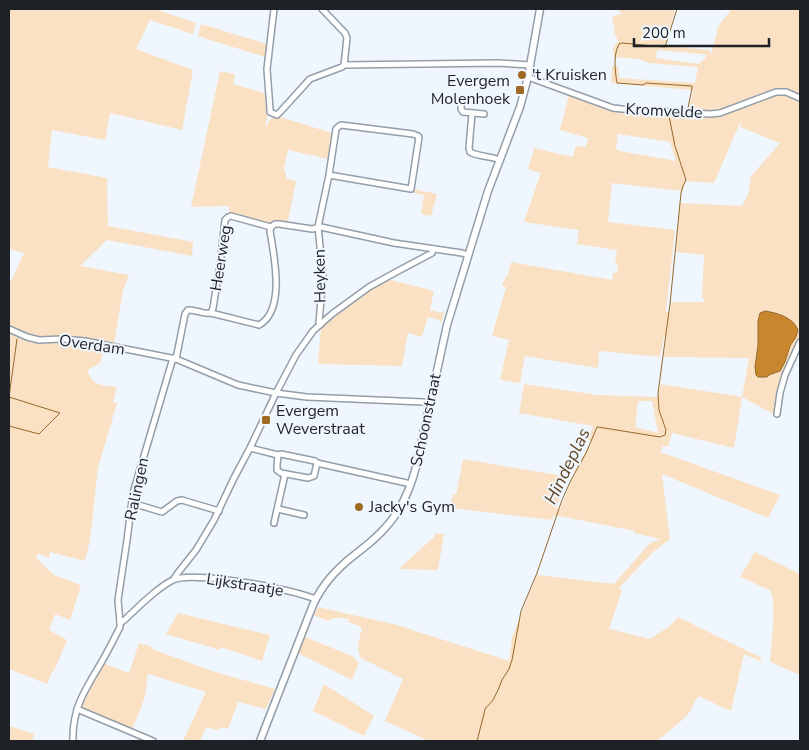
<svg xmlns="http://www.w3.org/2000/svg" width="809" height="750" font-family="'Nunito Sans',sans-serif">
  <rect width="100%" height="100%" fill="#eff6fe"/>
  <g fill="#fbe1c3" fill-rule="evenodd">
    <polygon points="9,9 158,9 157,10 196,23 193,34 150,20 136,49 193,70 182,130 110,113 105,140 52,130 48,167 107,178 108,226 193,242 192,256 107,240 80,266 129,275 123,290 114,345 86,338 35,337 9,326 9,281 11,281 24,253 9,249"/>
    <path d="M618,9H675L665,46L710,50L711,54L717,33L716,31L722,21L732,9H800V93L799,94L789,91L786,88C764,89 745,101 725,108C713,111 701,110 689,109L693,90L611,83L612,66H618L619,78L695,83L698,67L649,63L639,59L614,57L613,49L618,41L615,34L612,16L622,14ZM657,50L703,54L706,55L705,58L699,64L656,58Z"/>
    <polygon points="201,24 267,44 265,57 198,36"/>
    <polygon points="220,71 235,74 233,84 265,93 265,103 268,116 265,126 267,126 269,120 277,116 332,133 328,159 288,150 284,168 287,179 296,181 288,221 274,221 270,223 229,214 229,206 191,207"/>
    <path d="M569,95L619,113L709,116L723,115L778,95H784L800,102V337L782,377L775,415L742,397L734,448L672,433L668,447L663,446L660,452L780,495L768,518L662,474L670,539L653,552L619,588L622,591L609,629L650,639L670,626L678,617L762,658L760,661L744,654L731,711L698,696C694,702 692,709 688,714C679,724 667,733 657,741H429L385,721L403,679L361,658C356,649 359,639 362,629L360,626L348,622L349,619C341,618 335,616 328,621L314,615L318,607L397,625L509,661L512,637L537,575L614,584L650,543L660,539L634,533L635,531L554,515L552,520L450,508L453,494L456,495L463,459L569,477L556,508L560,509L573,477L576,473L574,472L592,441L588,440L593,426L519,413L524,384L598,395L658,397L660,384L742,397L749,358L664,357L666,337L664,336L660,357L599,351L598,368L525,356L520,383L500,380L509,340L492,336L506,287L502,286L505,278H506L507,275H508L511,262L612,280L613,273H617L618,264L615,263L617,250L577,244L579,230L524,222L541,173L528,169L534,148L573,157L576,146L586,147L588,138L560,130ZM742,118L740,127L780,143L751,176L748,195L742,206L680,203L676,252L704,255L702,298H704V302H671L670,312H666L675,230L608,222L612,183L682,191L686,181L714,183ZM618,134L670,142L676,161L620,151L616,149ZM759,315C776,315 779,313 794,323L796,337L790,346L787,357L776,373L764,377L756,375C754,366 757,356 758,347C758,336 757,326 759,315ZM638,401H652L658,433L635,427Z"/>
    <polygon points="412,189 437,194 431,216 421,214 424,195 411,192"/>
    <path d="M387,279L434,291L430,310L441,313L445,311L441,323L439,320L428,317L422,337L408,333L402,366L318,364L321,327C340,308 363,293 387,279Z"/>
    <path d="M9,332L24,340L35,342H74L103,348L101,362L88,370C90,386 104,385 117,387L113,402L117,403L98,468L90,540L85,561L50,552L49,558L38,553L36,558L54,575L81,585L70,620L55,614L49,630L67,640L55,669L52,672L47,684L9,669Z"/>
    <polygon points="435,533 444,534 438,570 399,569 435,536"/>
    <path d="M755,552L800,574V675L770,662C771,646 777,604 770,590L740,577Z"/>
    <polygon points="178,613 270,635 262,661 221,647 220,650 166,634"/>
    <polygon points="305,637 352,656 359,662 352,680 298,653"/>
    <path d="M139,643L152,647V649L212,671L275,689L266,709L238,702L228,729L220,727L218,730L206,727L200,741H183L206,692L148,674C146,679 147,685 146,690C144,704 137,717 132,729L81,707L82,701L103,663L129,673Z"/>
    <polygon points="324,684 374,716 364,736 313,711"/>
    <polygon points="9,726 34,734 32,741 9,741"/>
  </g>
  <path fill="#c8872d" stroke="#95692b" d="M765,311C777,313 793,317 798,330L796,337L790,346L785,362L780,371L769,375L767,377H758L756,375L755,367L758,345V321L760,313Z"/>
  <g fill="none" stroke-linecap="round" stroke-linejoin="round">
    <g stroke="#95692b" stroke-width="1">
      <path d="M677,9L665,47L622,43L619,44C613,55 615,71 617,83L643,85L646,83L692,86V88L688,108"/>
      <polyline points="9,426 39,434 60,413 9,397 17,339"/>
      <polyline points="477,741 484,714 485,709 493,700 498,690 502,680 509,669 512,660 521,611 537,573 562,500 571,480 586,453 597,427 598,427 660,437 665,435 666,430 659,410 658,393 670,304 681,193 683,186 686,180 675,146 669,116"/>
    </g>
    <defs>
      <g id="minor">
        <polyline points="274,9 267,69 270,109 270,112 277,115 281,111 310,79 342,67 344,65 498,63 530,65"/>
        <polyline points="322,9 345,33 347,38 344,65"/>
        <polyline points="528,77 613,108 622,109 710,114 720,113 776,92 786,92 800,98"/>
        <polyline points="461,103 461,109 463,112 484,114"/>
        <path d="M472,113L469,148L470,152C479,157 491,156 500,160"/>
        <polyline points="271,227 275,224 279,224 312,229 321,227 394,243 462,253 468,255"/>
        <polyline points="211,313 213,308 220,264 225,220 228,217 231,216 271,227"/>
        <polyline points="320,325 319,323 323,275 318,227 329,175 336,129 338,127 341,125 413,134 418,136 419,137 411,189 329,175"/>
        <polyline points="9,329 27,337 39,340 62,339 85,341 176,359 238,385 276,393 307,397 423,402 430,403"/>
        <path d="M176,359L185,314L188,310C196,309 203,315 211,313L259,325C286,310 274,256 270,231L271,227"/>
        <polyline points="777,414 780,393 785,375 800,342"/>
        <polyline points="250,448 278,455 281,454 315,461 317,463 411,484"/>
        <polyline points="278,455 277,465 277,470 281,473 308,478 314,476 317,463"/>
        <polyline points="132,503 162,512 177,501 182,500 219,511"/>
        <polyline points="278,509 304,515"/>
        <polyline points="274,523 285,474"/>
        <polyline points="174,579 177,574 196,550 214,520 234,478 250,448 276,393 296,355 313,331 332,314 369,287 398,271 432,253 433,249"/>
        <polyline points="120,623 118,600 127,540 133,493 173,358"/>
        <polyline points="77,709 153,741"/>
        <path d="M73,741C72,711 83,693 98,668C106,655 113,641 120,627V623C126,620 129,615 134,611C143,602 162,585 173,580C189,572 260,584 279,589C291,591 304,595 316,599"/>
      </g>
      <path id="tertiary" d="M260,741L311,610C318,591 332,574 347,561C360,550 374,541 385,528C401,511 410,490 416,467L447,325L488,191L520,107L528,77L540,9"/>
    </defs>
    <use href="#minor" stroke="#939ea9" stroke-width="8"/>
    <use href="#tertiary" stroke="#939ea9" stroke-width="9"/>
    <use href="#minor" stroke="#fff" stroke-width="5"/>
    <use href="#tertiary" stroke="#fff" stroke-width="6"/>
  </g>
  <g fill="#9e6a22" stroke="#eff6fe" stroke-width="2">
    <circle cx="522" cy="75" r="5"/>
    <rect x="515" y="85" width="10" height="10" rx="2.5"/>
    <rect x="261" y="415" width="10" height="10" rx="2.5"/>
    <circle cx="359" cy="507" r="5"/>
  </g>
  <g text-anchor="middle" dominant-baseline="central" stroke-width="4" stroke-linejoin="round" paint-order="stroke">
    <g font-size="16" fill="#1e2226" stroke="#eff6fe" text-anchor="start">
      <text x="532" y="75">'t Kruisken</text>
      <text x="510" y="81" text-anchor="end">Evergem<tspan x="510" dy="18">Molenhoek</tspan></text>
      <text x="276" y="411">Evergem<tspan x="276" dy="18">Weverstraat</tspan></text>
      <text x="369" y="507">Jacky's Gym</text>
    </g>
    <g font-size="16" fill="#1e2226" stroke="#eff6fe">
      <text transform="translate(664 111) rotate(3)">Kromvelde</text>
      <text transform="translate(221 258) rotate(-81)">Heerweg</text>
      <text transform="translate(320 276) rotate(-91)">Heyken</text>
      <text transform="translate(92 345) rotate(8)">Overdam</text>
      <text transform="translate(426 420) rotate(-78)">Schoonstraat</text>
      <text transform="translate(137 489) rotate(-78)">Ralingen</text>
      <text transform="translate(245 585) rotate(9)">Lijkstraatje</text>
    </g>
    <g font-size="18" font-style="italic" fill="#624622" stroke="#eff6fe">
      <text transform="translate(567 466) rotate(-64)">Hindeplas</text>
    </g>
  </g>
  <rect width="809" height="750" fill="none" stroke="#1e2226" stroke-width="20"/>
  <path d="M634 38v8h135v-8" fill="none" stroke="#1e2226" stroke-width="2.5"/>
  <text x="642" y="38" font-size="15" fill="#1e2226" stroke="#eff6fe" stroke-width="4" paint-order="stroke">200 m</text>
</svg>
